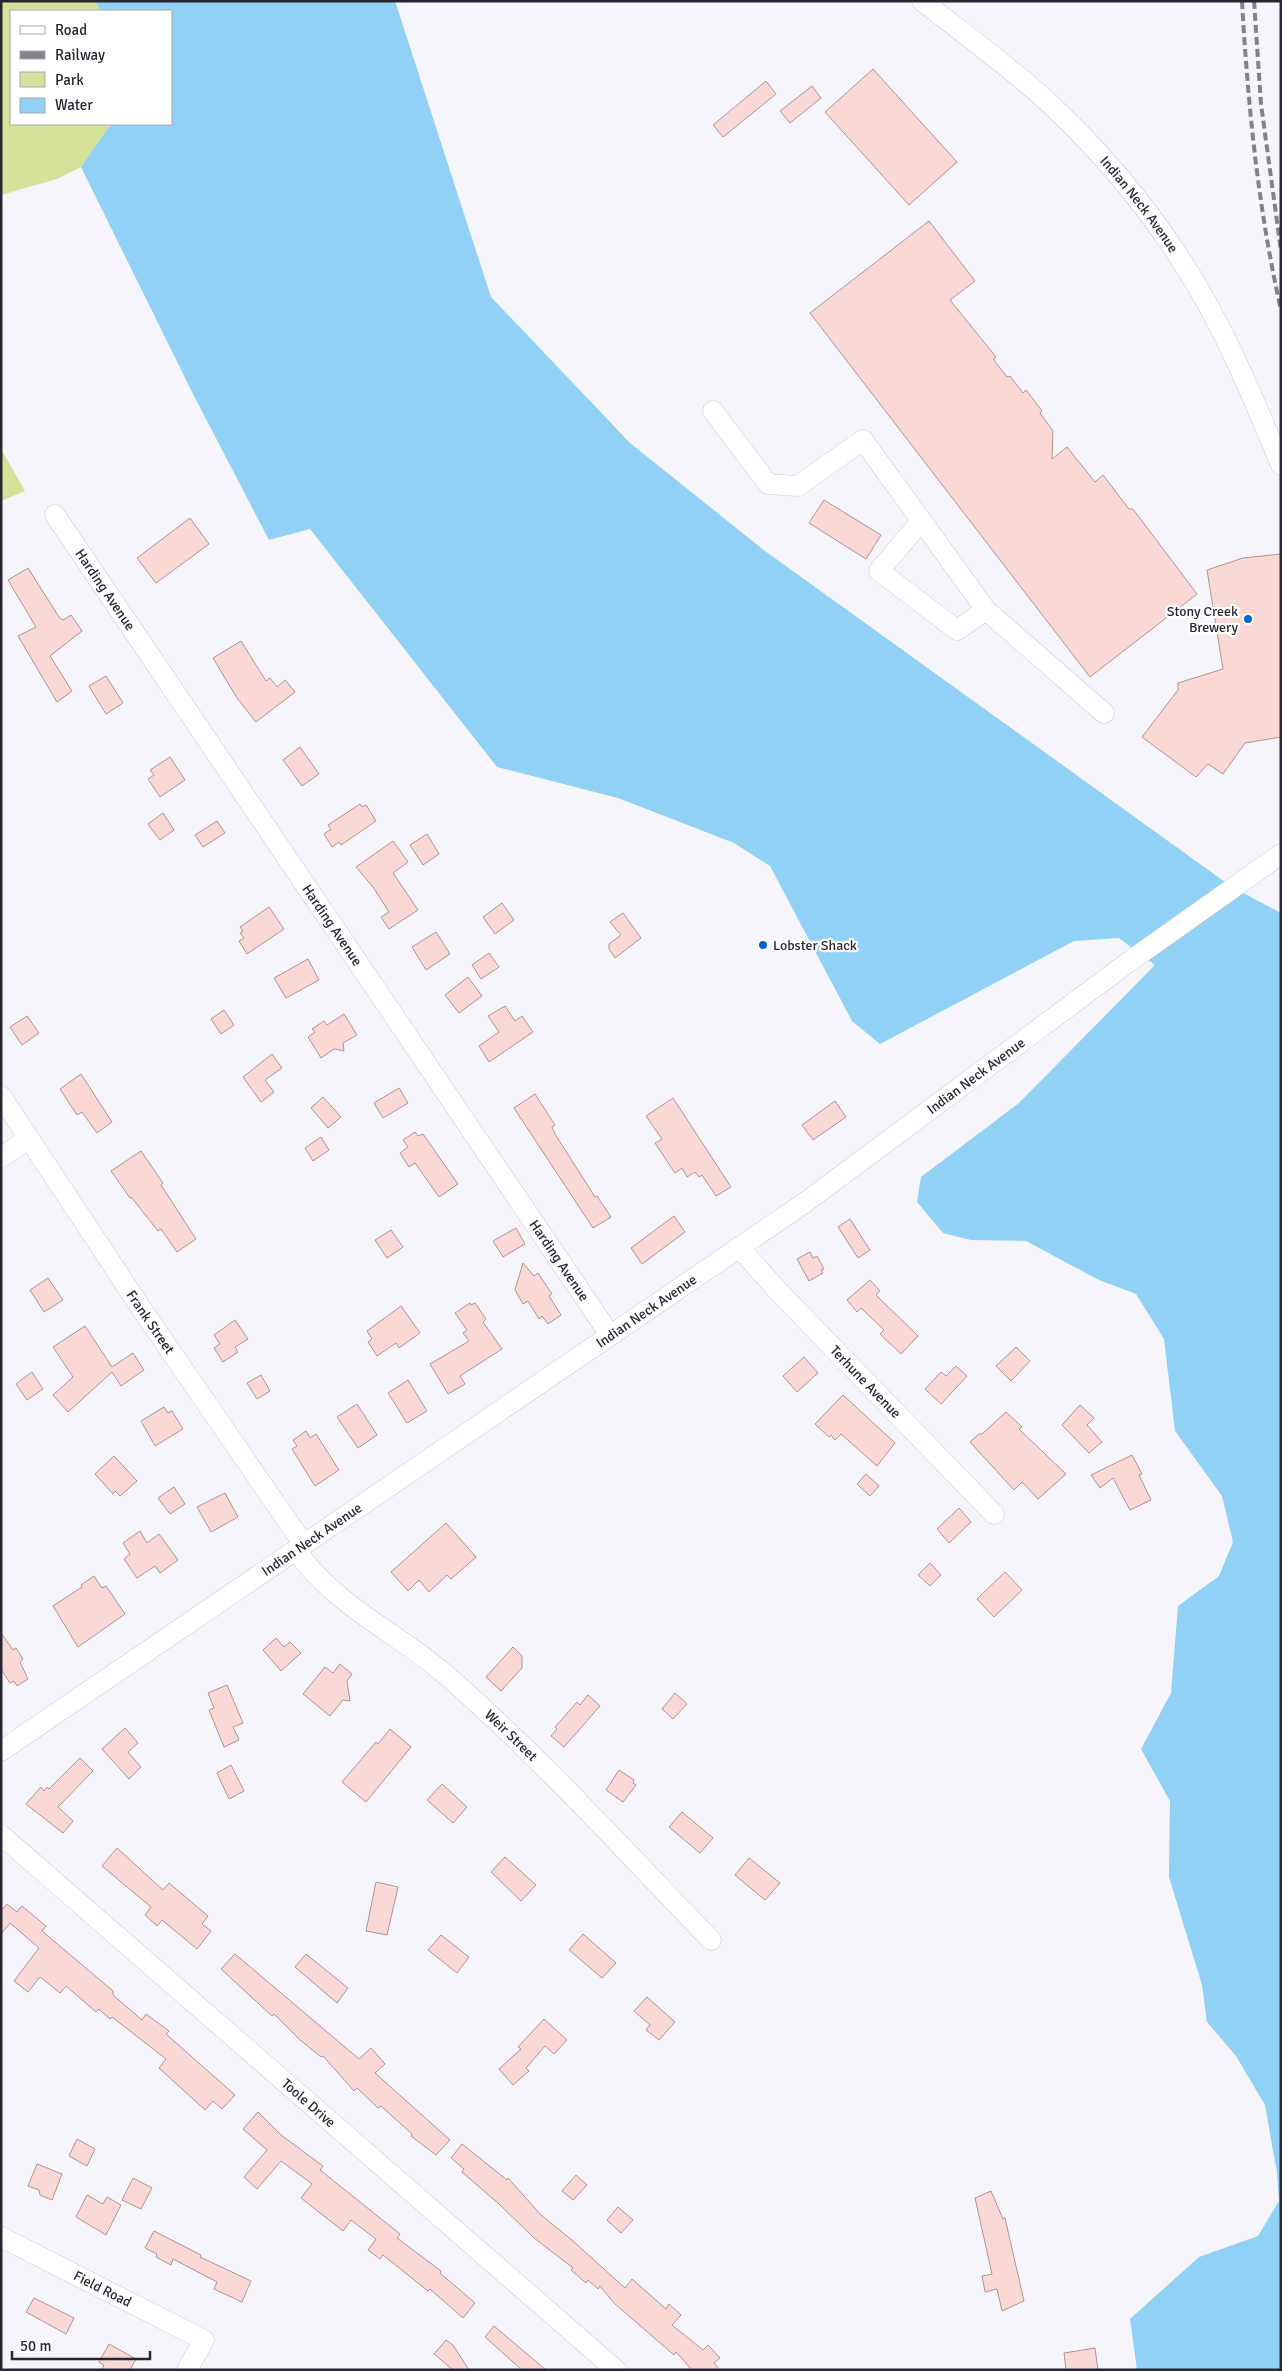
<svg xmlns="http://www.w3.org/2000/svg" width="1282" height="2371" font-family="Signika,sans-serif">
  <rect width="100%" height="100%" fill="#f6f5fb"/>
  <g fill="#d4e299">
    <polygon points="1,1 95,1 101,11 11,11 11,124 111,124 81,167 57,179 1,195"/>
    <polygon points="1,449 25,491 1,501"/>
  </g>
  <polygon fill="#91d1f5" points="95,1 395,1 491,297 630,443 765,551 1232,887 1281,913 1281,2370 1137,2370 1130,2319 1199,2257 1258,2236 1279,2201 1277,2173 1265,2105 1236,2056 1207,2022 1202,1985 1169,1877 1170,1801 1141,1749 1171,1693 1178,1606 1219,1576 1233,1542 1222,1496 1175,1431 1164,1339 1136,1294 1099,1280 1026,1241 971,1240 943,1233 917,1202 921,1177 1019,1103 1155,965 1119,938 1074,941 880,1044 852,1021 770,866 734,843 618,798 497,767 310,529 269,540 193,394 81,167 111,124 171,124 171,11 101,11"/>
  <g fill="#f9d8d5" stroke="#b1938f">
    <polygon points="873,69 957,162 909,205 825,112"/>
    <polygon points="766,81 776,94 723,137 713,125"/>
    <polygon points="812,86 821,98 790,123 780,111"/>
    <polygon points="929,221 975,281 950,300 996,357 993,359 1007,377 1010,376 1023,393 1026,390 1042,411 1040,413 1053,431 1052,459 1067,447 1095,482 1103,475 1129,509 1133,509 1197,594 1090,677 810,313"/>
    <polygon points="824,500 881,535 866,559 809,523"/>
    <polygon points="190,518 209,544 156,583 137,558"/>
    <polygon points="1281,554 1281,737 1245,743 1223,774 1208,764 1196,777 1142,737 1178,690 1178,683 1223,669 1207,570 1243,558"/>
    <polygon points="28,568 59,617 63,620 71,615 82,631 50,656 72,691 57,702 18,636 36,627 8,580"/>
    <polygon points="241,641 266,681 270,678 277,687 285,680 295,692 256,722 237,698 213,658"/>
    <polygon points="106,676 123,703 106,714 89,686"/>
    <polygon points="300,747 319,774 302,786 283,760"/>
    <polygon points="170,757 185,780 160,797 148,779 154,775 150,770"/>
    <polygon points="360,804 362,807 366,805 376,821 341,845 339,842 332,847 324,834 331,829 328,825"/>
    <polygon points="163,813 174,830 160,840 148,824"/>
    <polygon points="217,821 225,833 203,847 195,835"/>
    <polygon points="427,834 439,854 423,865 410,845"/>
    <polygon points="393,841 408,862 393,873 418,910 389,929 381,917 389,912 373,887 356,867"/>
    <polygon points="502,903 514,920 495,934 483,917"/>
    <polygon points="269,907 284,929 247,954 239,941 244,938 240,933 243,931 240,927"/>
    <polygon points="623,913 641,938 615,958 609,949 609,944 621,935 610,922"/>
    <polygon points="436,932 450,954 426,970 412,947"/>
    <polygon points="489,953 499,967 481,979 472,965"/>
    <polygon points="308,959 319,980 286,998 274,978"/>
    <polygon points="468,977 482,996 459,1013 445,995"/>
    <polygon points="505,1006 515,1021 522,1016 533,1032 489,1062 479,1046 499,1032 488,1016"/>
    <polygon points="224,1010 234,1025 221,1034 211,1019"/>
    <polygon points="344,1014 357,1035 343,1043 344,1051 334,1049 321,1058 308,1037 315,1032 312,1029 324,1021 327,1025"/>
    <polygon points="27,1016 39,1033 22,1045 10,1027"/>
    <polygon points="272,1054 282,1068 265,1080 274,1092 261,1102 243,1077"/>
    <polygon points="81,1074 112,1122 97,1133 82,1112 77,1115 60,1089"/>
    <polygon points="399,1088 408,1103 383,1118 374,1103"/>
    <polygon points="535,1094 555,1125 552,1127 555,1134 595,1197 597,1196 611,1217 593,1228 514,1108"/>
    <polygon points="323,1097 341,1117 328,1128 311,1108"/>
    <polygon points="673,1098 731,1187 716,1196 702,1175 699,1177 695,1172 687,1177 682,1168 675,1173 655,1143 662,1139 646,1116"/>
    <polygon points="835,1101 846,1117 813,1140 802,1125"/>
    <polygon points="415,1132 418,1136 423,1134 458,1184 439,1197 415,1163 409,1167 400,1153 408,1147 403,1140"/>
    <polygon points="321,1137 329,1150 313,1161 305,1148"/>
    <polygon points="141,1151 163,1183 161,1185 196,1239 177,1252 161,1229 158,1231 132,1198 130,1198 111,1171"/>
    <polygon points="674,1216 685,1232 642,1264 631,1248"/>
    <polygon points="850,1219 870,1250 858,1258 838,1227"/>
    <polygon points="516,1228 525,1244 503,1257 493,1241"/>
    <polygon points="391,1230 403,1247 387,1258 375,1240"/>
    <polygon points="810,1252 813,1258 817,1256 824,1269 821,1270 823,1273 809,1281 797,1259"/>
    <polygon points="523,1263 534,1276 538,1273 552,1294 549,1296 561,1315 548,1324 542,1316 539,1319 528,1301 523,1304 515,1290"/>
    <polygon points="48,1278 63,1300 44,1312 30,1290"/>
    <polygon points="870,1280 880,1291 876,1295 918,1336 901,1354 880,1334 884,1330 861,1308 857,1312 847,1300"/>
    <polygon points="470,1303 471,1305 475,1303 486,1319 483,1322 502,1349 460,1376 465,1384 448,1394 430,1364 469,1341 463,1333 467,1330 455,1313"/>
    <polygon points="401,1306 420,1333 399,1348 396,1343 377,1356 368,1342 372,1339 367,1331"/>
    <polygon points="235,1320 248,1339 235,1347 238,1352 223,1362 214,1348 220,1344 214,1335"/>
    <polygon points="85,1326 112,1367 133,1353 144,1370 121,1386 112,1372 68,1412 53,1395 73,1377 53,1347"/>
    <polygon points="1016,1347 1030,1361 1011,1381 996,1366"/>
    <polygon points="804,1357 818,1373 797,1392 783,1376"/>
    <polygon points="956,1366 967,1376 941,1404 925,1389 941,1372 946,1376"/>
    <polygon points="32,1372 43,1389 27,1400 16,1384"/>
    <polygon points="261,1375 270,1391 257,1399 247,1383"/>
    <polygon points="408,1380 427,1411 407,1423 388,1393"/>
    <polygon points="843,1395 895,1443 877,1466 841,1434 835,1440 831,1435 829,1437 815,1424"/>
    <polygon points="357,1404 377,1435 358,1448 337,1417"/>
    <polygon points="1080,1405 1094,1418 1087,1425 1102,1442 1089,1453 1062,1425"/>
    <polygon points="164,1407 168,1413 172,1411 183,1429 155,1446 141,1421"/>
    <polygon points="1006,1412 1022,1427 1019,1429 1066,1474 1038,1499 1022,1482 1014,1490 970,1442 979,1434 982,1434"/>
    <polygon points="306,1431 310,1438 316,1434 339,1470 315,1486 292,1449 297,1446 293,1440"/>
    <polygon points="1132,1455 1142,1474 1139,1475 1151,1500 1130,1510 1113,1478 1100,1488 1091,1475"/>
    <polygon points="114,1456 137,1481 120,1496 115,1491 113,1494 95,1474"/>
    <polygon points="866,1474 879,1486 870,1496 857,1484"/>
    <polygon points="174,1487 185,1504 170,1514 158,1498"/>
    <polygon points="225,1493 238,1517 211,1532 197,1507"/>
    <polygon points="959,1508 971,1522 949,1543 937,1529"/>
    <polygon points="446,1523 476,1557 451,1579 447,1575 429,1592 419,1580 408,1591 391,1572"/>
    <polygon points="140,1531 147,1543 159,1534 178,1560 160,1573 155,1566 137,1578 124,1559 130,1554 123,1543"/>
    <polygon points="930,1563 941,1575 930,1586 918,1575"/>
    <polygon points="1005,1572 1022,1590 994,1617 977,1599"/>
    <polygon points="94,1576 102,1588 106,1586 125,1614 78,1647 53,1606 82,1587 81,1585"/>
    <polygon points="1,1633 13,1650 16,1648 23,1659 20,1662 28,1679 17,1686 14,1681 10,1683 1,1669"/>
    <polygon points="276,1638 284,1647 290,1642 301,1653 281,1671 263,1650"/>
    <polygon points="513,1647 522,1656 522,1668 501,1691 486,1677"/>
    <polygon points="340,1664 352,1674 347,1681 350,1701 343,1700 330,1716 303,1694 325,1667 333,1673"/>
    <polygon points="227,1685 243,1723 233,1727 239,1740 224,1747 209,1710 214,1708 208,1693"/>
    <polygon points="675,1693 687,1704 673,1719 662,1709"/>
    <polygon points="588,1695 600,1706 564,1747 551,1736 557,1729 555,1727 577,1702 580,1705"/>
    <polygon points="125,1728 138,1743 128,1752 141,1767 129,1779 102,1749"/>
    <polygon points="390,1729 411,1747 366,1802 342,1782 376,1742 378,1744"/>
    <polygon points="80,1758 93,1771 58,1807 73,1821 63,1833 26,1804 41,1787 44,1791 47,1787 49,1789"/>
    <polygon points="231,1765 244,1791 229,1799 217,1773"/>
    <polygon points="619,1770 634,1780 633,1783 636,1785 623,1802 606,1790"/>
    <polygon points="442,1784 467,1807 453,1823 427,1800"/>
    <polygon points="682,1812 713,1838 700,1853 669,1827"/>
    <polygon points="117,1848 163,1890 169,1883 208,1916 202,1924 211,1931 197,1949 162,1920 157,1926 145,1915 151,1907 102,1866"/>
    <polygon points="505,1857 536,1885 521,1901 491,1872"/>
    <polygon points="749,1858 780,1883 765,1900 735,1875"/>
    <polygon points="376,1882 398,1887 387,1935 366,1931"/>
    <polygon points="7,1904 17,1912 22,1906 46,1926 42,1931 113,1991 113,1995 142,2020 146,2014 169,2031 166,2034 235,2095 222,2109 213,2101 205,2110 159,2068 166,2059 112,2017 110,2019 99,2009 96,2012 66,1986 60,1993 40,1977 28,1992 14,1981 39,1948 10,1923 1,1934 1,1911"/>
    <polygon points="583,1934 616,1963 602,1978 569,1950"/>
    <polygon points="441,1935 469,1957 457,1973 428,1950"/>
    <polygon points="235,1954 359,2059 371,2048 385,2064 375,2073 450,2140 436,2155 411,2136 412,2134 381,2106 378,2108 357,2088 354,2091 323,2056 321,2057 299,2039 274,2014 272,2016 221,1969"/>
    <polygon points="306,1954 348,1988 337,2003 295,1967"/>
    <polygon points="647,1997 675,2022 659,2040 646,2030 650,2025 634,2011"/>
    <polygon points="544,2019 567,2040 554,2054 545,2046 526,2068 529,2071 513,2085 499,2069 521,2049 518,2047"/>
    <polygon points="258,2112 281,2135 323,2166 320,2170 400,2234 397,2238 441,2271 440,2273 475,2303 463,2318 430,2289 428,2291 383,2255 380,2259 368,2250 376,2239 351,2220 343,2231 301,2198 312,2184 281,2161 257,2189 244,2177 267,2150 243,2129"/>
    <polygon points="77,2139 95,2149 87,2166 69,2156"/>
    <polygon points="462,2144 507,2180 508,2178 541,2215 573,2241 625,2288 632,2279 666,2309 669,2304 681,2315 672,2325 703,2350 708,2345 720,2358 714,2363 720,2370 692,2370 676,2352 674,2355 615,2304 600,2286 598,2289 588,2280 586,2283 571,2270 573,2268 534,2238 499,2204 462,2172 464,2169 451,2158"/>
    <polygon points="37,2164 62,2174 52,2200 40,2195 39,2190 28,2186"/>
    <polygon points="576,2175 587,2185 573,2200 562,2191"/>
    <polygon points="133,2178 152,2188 141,2209 122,2200"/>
    <polygon points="991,2191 1003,2219 1005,2218 1024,2301 1002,2311 997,2289 985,2292 982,2276 992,2274 975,2198"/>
    <polygon points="87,2195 103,2204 107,2197 121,2205 106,2235 76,2217"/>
    <polygon points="618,2207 633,2220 621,2233 607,2220"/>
    <polygon points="154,2231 201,2255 200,2257 251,2281 242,2302 214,2289 217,2282 173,2259 171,2265 156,2257 157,2254 145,2248"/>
    <polygon points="34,2298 74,2318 66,2334 26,2312"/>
    <polygon points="494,2326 546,2370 522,2370 485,2337"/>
    <polygon points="446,2340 453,2345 469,2370 453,2370 434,2354"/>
    <polygon points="109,2344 136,2359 130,2370 102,2370 104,2365 99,2362"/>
    <polygon points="1095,2348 1098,2370 1066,2370 1064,2353"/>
  </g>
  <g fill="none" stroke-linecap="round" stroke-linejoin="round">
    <defs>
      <g id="minor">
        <path id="s1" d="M922,1C964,34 1009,66 1049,103C1116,165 1176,242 1218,324C1242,370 1261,417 1281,465"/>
        <polyline points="713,411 768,484 798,486 863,440 986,610 1104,713"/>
        <path id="s2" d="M55,515L610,1335"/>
        <polyline points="921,521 879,571 957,630 986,610"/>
        <path id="s3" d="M1,1096L143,1311L304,1545"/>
        <polyline points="1,1157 29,1139"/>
        <path id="s4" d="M739,1247L778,1291L994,1514"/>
        <path id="s5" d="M296,1550C332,1604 398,1633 446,1675C540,1757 624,1850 711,1940"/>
        <path id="s6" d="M1,1751L803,1204L1130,961L1281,854"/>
        <path id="s7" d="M1,1835L616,2370"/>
        <path id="s8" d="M1,2237L204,2340L187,2370"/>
      </g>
    </defs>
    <use href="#minor" stroke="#c9c5df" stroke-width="21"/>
    <use href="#minor" stroke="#fff" stroke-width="20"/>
    <g stroke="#838189" stroke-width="4" stroke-dasharray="8 4" stroke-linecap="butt">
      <path d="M1242,1C1248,106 1258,208 1281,310"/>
      <polyline points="1254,1 1261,104 1281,251"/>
    </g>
  </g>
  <g fill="#0066ce" stroke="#fff" stroke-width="2">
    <circle cx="1248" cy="619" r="5"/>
    <circle cx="763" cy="945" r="5"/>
  </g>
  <g text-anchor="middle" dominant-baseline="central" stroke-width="4.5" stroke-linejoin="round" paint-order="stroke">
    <g font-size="14" fill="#282630" stroke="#fff">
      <text stroke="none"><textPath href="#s1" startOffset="299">Indian Neck Avenue</textPath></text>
      <text stroke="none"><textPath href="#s2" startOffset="90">Harding Avenue</textPath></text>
      <text stroke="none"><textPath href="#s2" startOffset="495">Harding Avenue</textPath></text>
      <text stroke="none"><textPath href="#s6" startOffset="1186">Indian Neck Avenue</textPath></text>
      <text stroke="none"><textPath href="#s2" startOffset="900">Harding Avenue</textPath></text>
      <text stroke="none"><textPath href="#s6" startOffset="781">Indian Neck Avenue</textPath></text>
      <text stroke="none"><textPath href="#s3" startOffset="271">Frank Street</textPath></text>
      <text stroke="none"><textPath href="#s4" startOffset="185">Terhune Avenue</textPath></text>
      <text stroke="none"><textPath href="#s6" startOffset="376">Indian Neck Avenue</textPath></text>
      <text stroke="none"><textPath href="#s5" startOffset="285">Weir Street</textPath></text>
      <text stroke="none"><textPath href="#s7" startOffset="408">Toole Drive</textPath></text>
      <text stroke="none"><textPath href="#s8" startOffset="114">Field Road</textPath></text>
    </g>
    <g font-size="14" fill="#282630" stroke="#fff" text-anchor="end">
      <text x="1238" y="611">Stony Creek<tspan x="1238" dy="16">Brewery</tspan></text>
      <text x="773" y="945" text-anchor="start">Lobster Shack</text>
    </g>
  </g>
  <rect width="1282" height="2371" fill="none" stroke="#282630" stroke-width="5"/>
  <rect x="10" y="10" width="162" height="115" fill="#ffffff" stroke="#a9a8ac"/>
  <rect x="20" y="26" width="25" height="8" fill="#ffffff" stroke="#a9a8ac"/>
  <text x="55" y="35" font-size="15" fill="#282630">Road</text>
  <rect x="20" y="51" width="25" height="8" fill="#838189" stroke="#a9a8ac"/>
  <text x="55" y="60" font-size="15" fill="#282630">Railway</text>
  <rect x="20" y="72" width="25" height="15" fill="#d4e299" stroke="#a9a8ac"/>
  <text x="55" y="85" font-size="15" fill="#282630">Park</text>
  <rect x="20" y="98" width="25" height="15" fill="#91d1f5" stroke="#a9a8ac"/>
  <text x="55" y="110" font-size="15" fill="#282630">Water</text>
  <path d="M12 2351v8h138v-8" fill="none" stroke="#282630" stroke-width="2.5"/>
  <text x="20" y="2351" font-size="15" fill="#282630" stroke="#ffffff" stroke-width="4" paint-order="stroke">50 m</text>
</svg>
